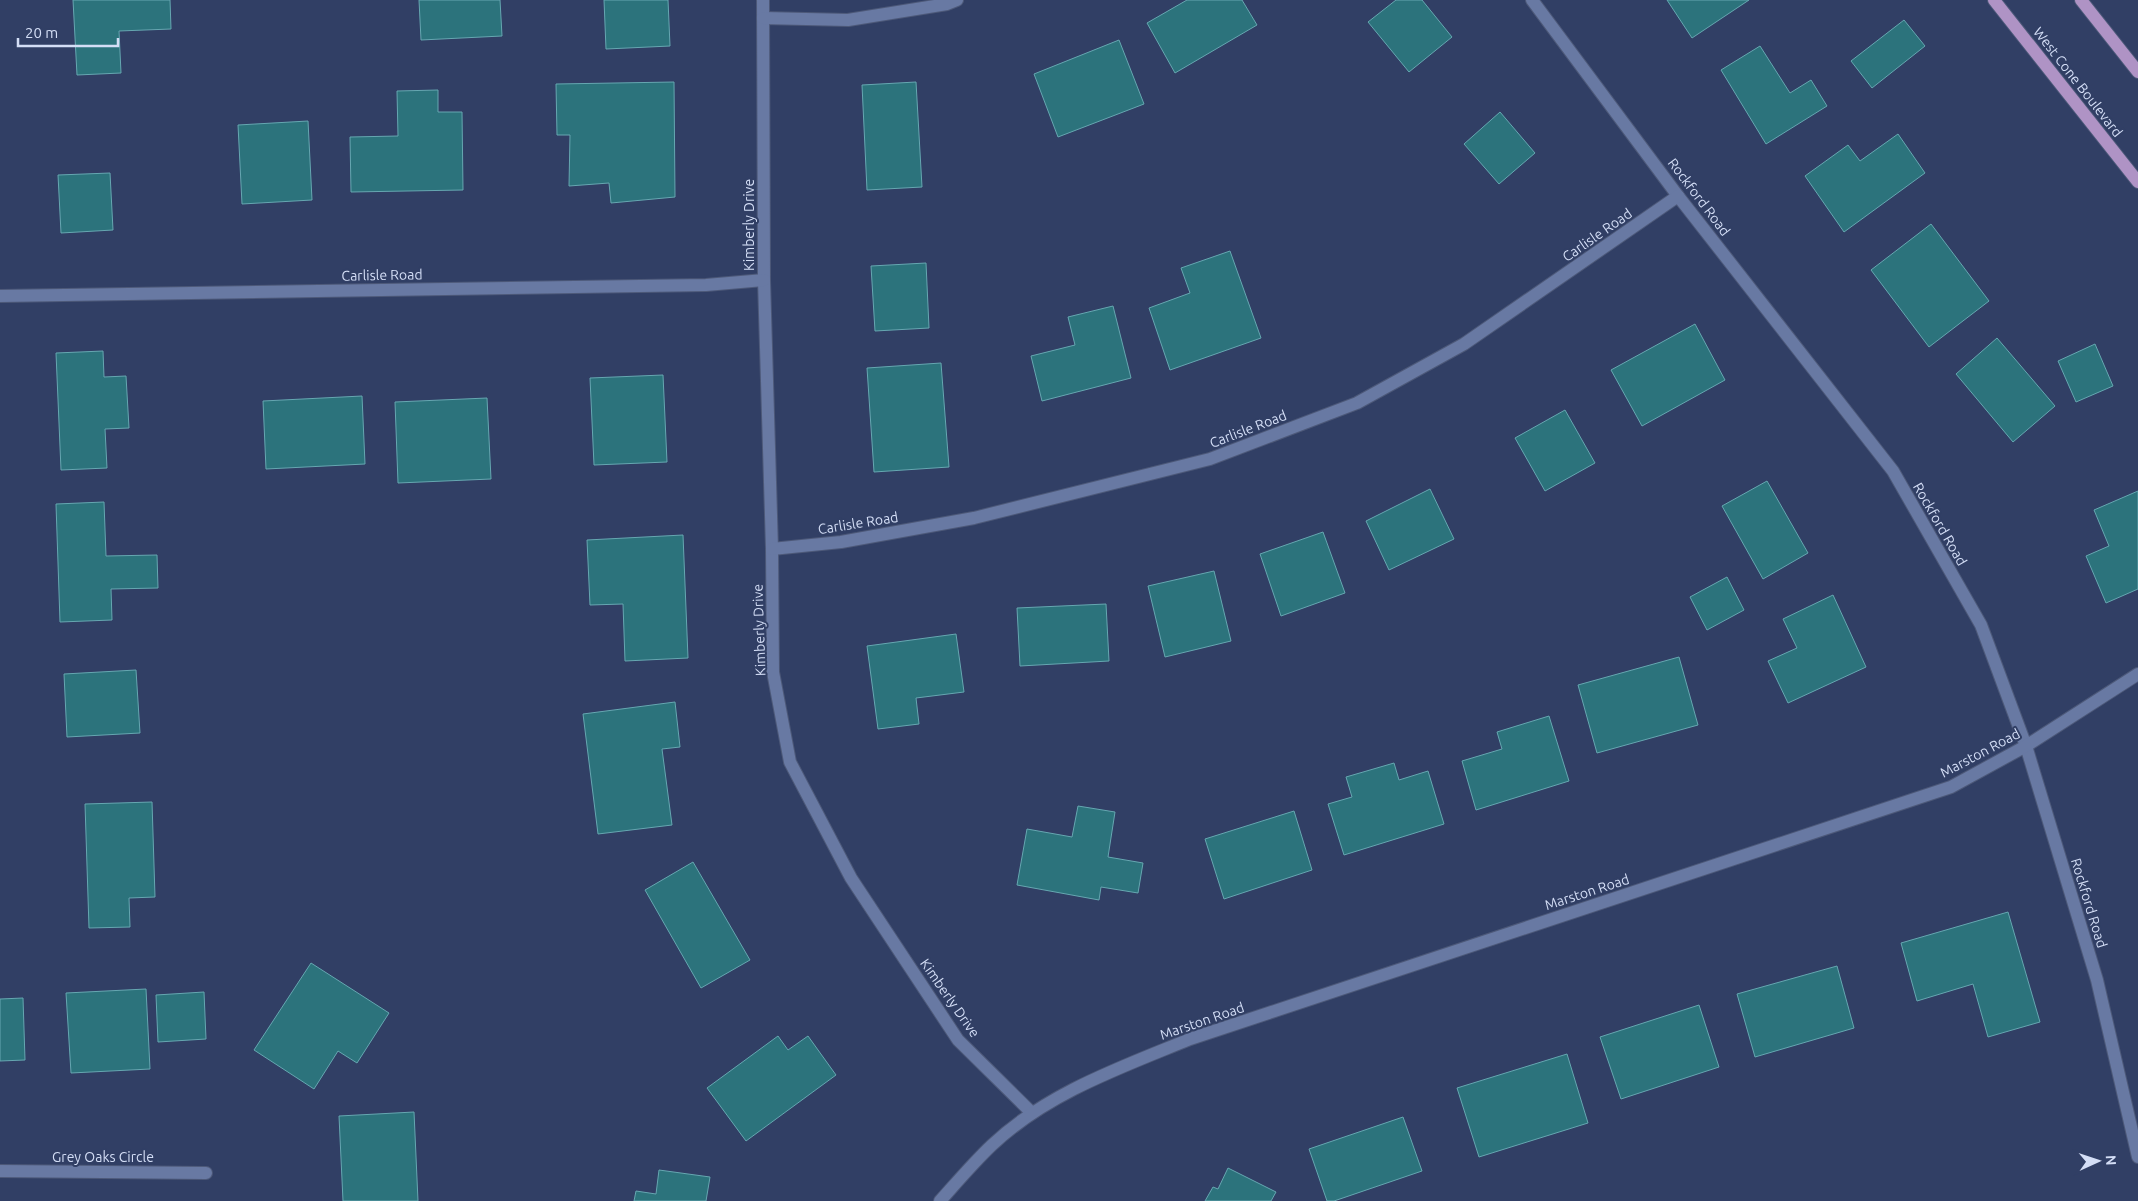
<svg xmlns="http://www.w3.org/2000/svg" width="2138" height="1201" font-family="Ubuntu,sans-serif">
  <rect width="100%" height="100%" fill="#313f65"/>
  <g fill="#2c737c" stroke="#66a7b1">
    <polygon points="73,0 170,0 171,29 119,31 121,73 77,75"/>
    <polygon points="419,0 500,0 502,36 421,40"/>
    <polygon points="604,0 668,0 670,46 606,49"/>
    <polygon points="1187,0 1242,0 1257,25 1175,73 1147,23"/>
    <polygon points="1396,0 1422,0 1452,37 1409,72 1368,22"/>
    <polygon points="1667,0 1749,0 1692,38"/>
    <polygon points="1904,20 1925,46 1872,88 1851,61"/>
    <polygon points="1119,40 1144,104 1058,137 1034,74"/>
    <polygon points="1760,46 1790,93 1811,80 1827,106 1766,144 1721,70"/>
    <polygon points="674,82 675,197 611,203 609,183 569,186 570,135 557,135 556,84"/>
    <polygon points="916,82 922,187 867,190 862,85"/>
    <polygon points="438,90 438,112 462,112 463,190 351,192 350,137 398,136 397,91"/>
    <polygon points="1500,112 1535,153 1499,184 1464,144"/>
    <polygon points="308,121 312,200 242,204 238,125"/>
    <polygon points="1898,134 1925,173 1844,232 1805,176 1848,145 1860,161"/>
    <polygon points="110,173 113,230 61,233 58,175"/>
    <polygon points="1931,224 1989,301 1929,347 1871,270"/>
    <polygon points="1230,251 1261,338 1170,370 1149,308 1190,293 1181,268"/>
    <polygon points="926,263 929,328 875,331 871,266"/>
    <polygon points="1113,306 1131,378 1042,401 1031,356 1075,345 1068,317"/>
    <polygon points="1695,324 1725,380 1642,426 1611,370"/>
    <polygon points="1997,338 2055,406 2013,442 1956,374"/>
    <polygon points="2095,344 2113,386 2076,402 2058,361"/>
    <polygon points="103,351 104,377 126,376 129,428 105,429 107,468 61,470 56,353"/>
    <polygon points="941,363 949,467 874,472 867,368"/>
    <polygon points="663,375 667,462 594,465 590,378"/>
    <polygon points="362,396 365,464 266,469 263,401"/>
    <polygon points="487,398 491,479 398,483 395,402"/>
    <polygon points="1565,410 1595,463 1545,491 1515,438"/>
    <polygon points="1767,481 1808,553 1763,579 1722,506"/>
    <polygon points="1430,489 1454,539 1389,570 1366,521"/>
    <polygon points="2138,491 2138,589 2106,603 2086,556 2109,546 2094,510"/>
    <polygon points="104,502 106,556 157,555 158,588 111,589 112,620 60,622 56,504"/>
    <polygon points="1323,532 1345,593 1281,616 1260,554"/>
    <polygon points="683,535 688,658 625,661 623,604 590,605 587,540"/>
    <polygon points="1214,571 1231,641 1165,657 1148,586"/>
    <polygon points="1727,577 1744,610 1707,630 1690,597"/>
    <polygon points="1833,595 1866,667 1788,703 1768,661 1797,648 1783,619"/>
    <polygon points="1106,604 1109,661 1020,666 1017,608"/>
    <polygon points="956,634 964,692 916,698 919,724 878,729 867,646"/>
    <polygon points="1679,657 1698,725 1597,753 1578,685"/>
    <polygon points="136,670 140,733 67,737 64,674"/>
    <polygon points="675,702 680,747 662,749 672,825 598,834 583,714"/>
    <polygon points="1549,716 1569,781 1476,810 1462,761 1502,749 1497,732"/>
    <polygon points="1394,763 1399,780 1428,771 1444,824 1344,855 1328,804 1352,797 1346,777"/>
    <polygon points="152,802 155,897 129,898 130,927 89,928 85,804"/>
    <polygon points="1078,806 1115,812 1108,857 1143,863 1138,893 1101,887 1099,900 1017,885 1027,829 1072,837"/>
    <polygon points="1294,811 1312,870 1224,899 1205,839"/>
    <polygon points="693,862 750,960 701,988 645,890"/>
    <polygon points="2008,912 2040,1022 1988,1037 1973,984 1917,1001 1901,943"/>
    <polygon points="311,963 389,1013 357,1063 338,1051 314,1089 254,1050"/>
    <polygon points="1837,966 1854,1028 1755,1057 1737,994"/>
    <polygon points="146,989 150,1069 71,1073 66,993"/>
    <polygon points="204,992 206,1039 158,1042 156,995"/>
    <polygon points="23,998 25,1060 0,1061 0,999"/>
    <polygon points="1699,1005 1719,1067 1621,1099 1600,1037"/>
    <polygon points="778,1036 788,1050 808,1036 836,1075 746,1141 707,1088"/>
    <polygon points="1567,1054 1588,1123 1479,1157 1457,1088"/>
    <polygon points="414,1112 418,1201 343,1201 339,1116"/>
    <polygon points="1403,1117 1422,1171 1334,1201 1327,1201 1309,1149"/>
    <polygon points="1228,1168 1276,1192 1271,1201 1205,1201 1213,1187 1218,1189"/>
    <polygon points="659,1170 710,1177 706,1201 634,1201 636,1191 656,1194"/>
  </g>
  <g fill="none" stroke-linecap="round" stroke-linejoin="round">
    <defs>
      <g id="minor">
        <polyline points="763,0 764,280 772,549 773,672 790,762 851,878 958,1040 1032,1113"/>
        <polyline points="1532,0 1678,196 1893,471 1981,625 2026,746 2097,980 2138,1157"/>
        <polyline points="763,18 848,20 947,4 957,0"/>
        <polyline points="0,296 706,285 764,280"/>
        <polyline points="772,549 841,542 974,518 1210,459 1357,403 1464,344 1678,196"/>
        <polyline points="0,1171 206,1173"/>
        <path d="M940,1201C957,1182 974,1162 992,1145C1047,1093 1122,1067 1190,1039L1951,787L2026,746L2138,674"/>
      </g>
      <g id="primary">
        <polyline points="1994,0 2138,182"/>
        <polyline points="2081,0 2138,72"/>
      </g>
    </defs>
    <use href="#minor" stroke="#4d5979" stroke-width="14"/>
    <use href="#primary" stroke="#4d5979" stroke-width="14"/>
    <use href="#minor" stroke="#6879a3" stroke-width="12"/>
    <use href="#primary" stroke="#af93c5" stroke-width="12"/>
  </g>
  <g text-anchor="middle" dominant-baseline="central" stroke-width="4" stroke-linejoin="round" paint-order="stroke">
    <g font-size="14" fill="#d4def6" stroke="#313f65">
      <text transform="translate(2078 82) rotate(52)">West Cone Boulevard</text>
      <text transform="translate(1699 197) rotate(53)">Rockford Road</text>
      <text transform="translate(749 225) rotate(-90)">Kimberly Drive</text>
      <text transform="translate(1597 235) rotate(-35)">Carlisle Road</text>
      <text transform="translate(382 275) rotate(-1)">Carlisle Road</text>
      <text transform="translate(1248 429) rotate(-21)">Carlisle Road</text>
      <text transform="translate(858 523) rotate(-9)">Carlisle Road</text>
      <text transform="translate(1940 524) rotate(60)">Rockford Road</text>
      <text transform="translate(759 630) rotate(-92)">Kimberly Drive</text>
      <text transform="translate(1980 753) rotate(-28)">Marston Road</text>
      <text transform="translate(1587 892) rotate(-18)">Marston Road</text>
      <text transform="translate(2089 903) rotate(73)">Rockford Road</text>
      <text transform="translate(950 998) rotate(55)">Kimberly Drive</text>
      <text transform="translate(1202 1021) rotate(-19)">Marston Road</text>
      <text x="103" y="1157">Grey Oaks Circle</text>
    </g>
  </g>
  <g transform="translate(2098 1161) rotate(87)" stroke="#313f65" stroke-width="4" paint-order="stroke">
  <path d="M0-4L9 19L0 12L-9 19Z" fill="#d4def6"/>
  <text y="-8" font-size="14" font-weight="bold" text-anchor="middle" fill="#d4def6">N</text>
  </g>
  <path d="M18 38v8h100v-8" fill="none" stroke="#d4def6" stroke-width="2.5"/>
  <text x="25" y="38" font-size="15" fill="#d4def6" stroke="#313f65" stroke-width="4" paint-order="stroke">20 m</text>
</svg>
